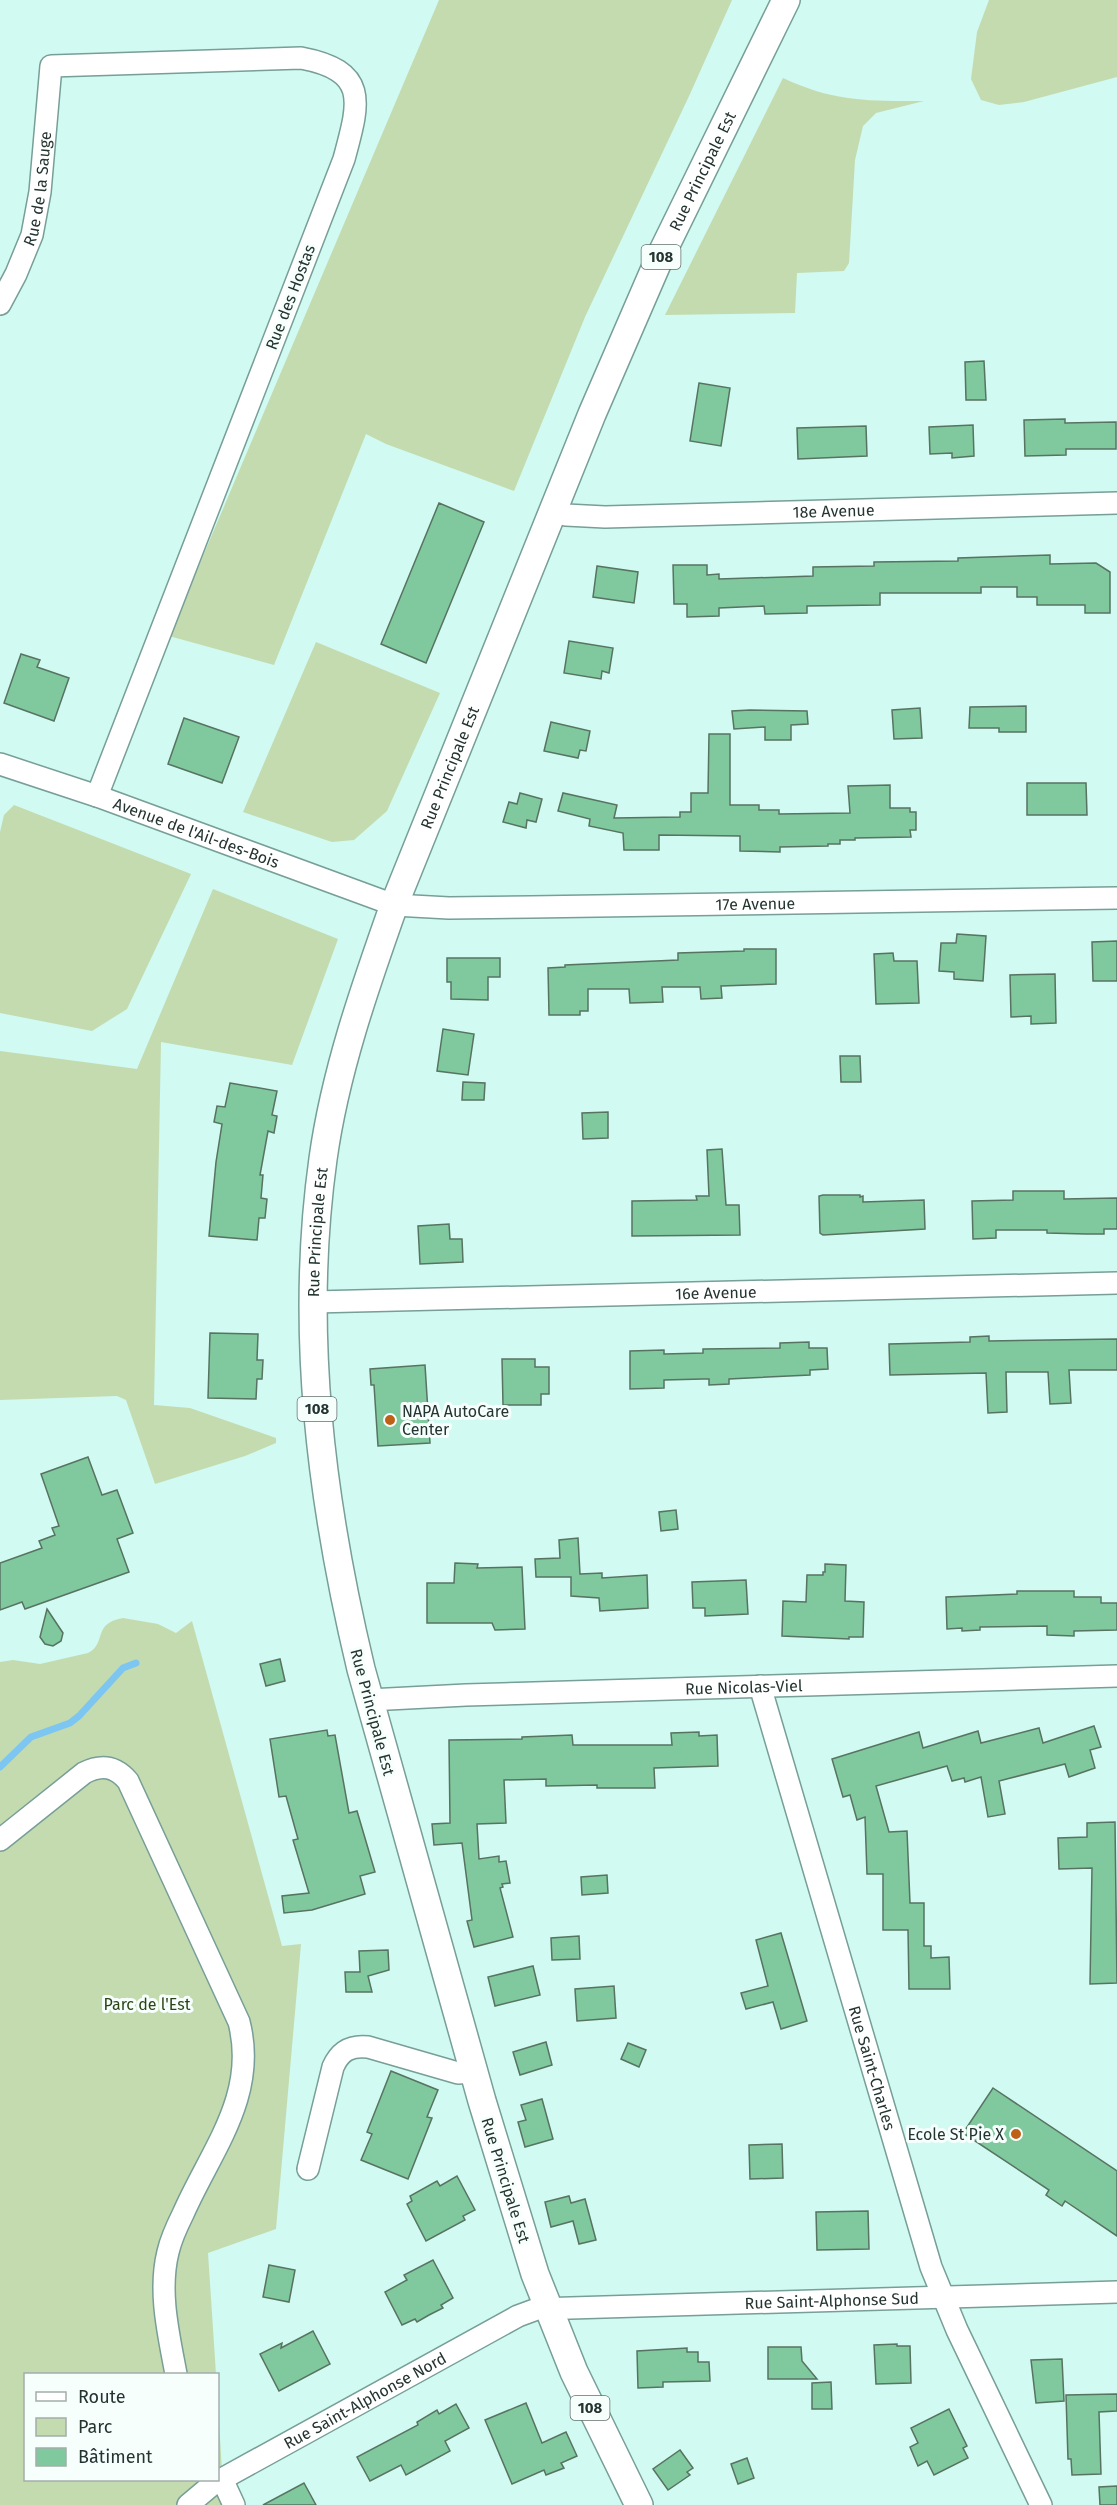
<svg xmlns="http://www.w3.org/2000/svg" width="1117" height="2505" font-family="'Fira Sans',sans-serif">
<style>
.green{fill:#c4dbb0}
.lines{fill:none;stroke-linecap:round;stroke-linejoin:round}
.stream{stroke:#7dc6f1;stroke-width:7}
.building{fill:#80c89d;stroke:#577361;stroke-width:1.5}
.minor-casing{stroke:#779e97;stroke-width:24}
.major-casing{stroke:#779e97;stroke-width:30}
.minor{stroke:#fff;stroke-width:21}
.major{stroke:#fff;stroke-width:27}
.poi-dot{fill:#be6015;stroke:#f7fffd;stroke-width:2}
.labels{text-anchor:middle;stroke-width:6;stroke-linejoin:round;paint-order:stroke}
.shield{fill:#f7fffd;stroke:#63716e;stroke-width:1.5}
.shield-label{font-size:15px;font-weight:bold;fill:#243431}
.street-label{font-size:16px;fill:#243431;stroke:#f7fffd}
.poi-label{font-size:16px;fill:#243431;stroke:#f7fffd;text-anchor:start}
.park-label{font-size:16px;fill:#2d4315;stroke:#f7fffd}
</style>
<rect width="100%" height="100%" fill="#d0faf2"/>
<!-- green -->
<g class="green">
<path d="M439,0H732L690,94L585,317L514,491L386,444L366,434L274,665L169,636Z"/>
<path d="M989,0H1117V77L1024,102L999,105L981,100L971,79L977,32Z"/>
<path d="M783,78C834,102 868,101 924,101L876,113L863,126L855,160L849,263L844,271L797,273L795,313L665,315Z"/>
<path d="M316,642L440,693L387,811L354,840L332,842L243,812Z"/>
<path d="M14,805L191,874L127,1009L92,1031L0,1013V832L4,815Z"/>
<path d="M213,889L338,939L292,1065L161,1042L154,1405L190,1408L276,1438V1443L245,1456L155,1484L126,1400L117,1396L0,1400V1051L137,1069Z"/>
<path d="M123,1618L158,1624L176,1633L192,1621L282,1946L301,1944L276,2229L208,2253L216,2374H26V2480H218V2404L224,2505H0V1662L13,1660L40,1664L88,1653C103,1646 97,1630 109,1623C113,1620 119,1619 123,1618Z"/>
</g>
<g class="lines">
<!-- stream -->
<path class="stream" d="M0,1767L31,1737L70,1723L79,1716L123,1668L136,1663"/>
</g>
<!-- building -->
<g class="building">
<path d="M984,361L986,400H966L965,362Z"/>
<path d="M699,383L730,388L721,446L690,441Z"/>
<path d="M1065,419V423L1116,422V449H1066V455L1025,456L1024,420Z"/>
<path d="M973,425L974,456L952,458V453L930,454L929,427Z"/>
<path d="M866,426L867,456L798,459L797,428Z"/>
<path d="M439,503L484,522L426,663L381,644Z"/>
<path d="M1050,555V564L1096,563L1110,572V613H1085V605H1037V597H1017V587H981V593H880V605L807,606V613L765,614L764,606L719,608V616L687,617V604H674L673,565H707V575L719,574V579L813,576V567L874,566V562L958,561V558Z"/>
<path d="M597,566L638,572L634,603L593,597Z"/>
<path d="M569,641L613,648L609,673L602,671L601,679L564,673Z"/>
<path d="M21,654L40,660L37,667L69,678L54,721L4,703Z"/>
<path d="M1026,706V732H999V728H969L970,707Z"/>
<path d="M920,708L922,738L894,739L892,710Z"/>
<path d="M750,710L807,711L808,724L791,725V740H765V727L734,729L732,711Z"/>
<path d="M184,718L239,737L222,783L168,764Z"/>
<path d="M551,722L590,731L586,751L580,750L578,758L544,751Z"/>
<path d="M709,734H730V805H759V810H779V814L850,813L848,786L890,785V808H910V812H916V830H910L911,837L855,838V840H840V844H828V846L780,847V852L740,851V836L659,835V850H624L623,833L589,826L590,819L558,811L563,793L617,805L614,818L680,817V812H691V793H708Z"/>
<path d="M1027,783H1086L1087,815H1027Z"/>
<path d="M520,793L542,799L536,822L527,820L526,828L503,822L509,802L517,804Z"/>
<path d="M957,934L986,936L983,981L954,979V972L939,971L941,943H956Z"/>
<path d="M1117,941V981H1093L1092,942Z"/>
<path d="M744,949H776V984L721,986L722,998L701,999L700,987H662L663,1002L630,1003L629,989H588V1011H580V1015H549L548,968L565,967V965L678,960V953L744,951Z"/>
<path d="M893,953L894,961H917L919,1003L876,1004L874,954Z"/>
<path d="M447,958H500V977H488V1000L451,999V982H447Z"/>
<path d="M1055,974L1056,1023L1031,1024V1016L1011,1017L1010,975Z"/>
<path d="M443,1029L474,1034L468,1075L437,1071Z"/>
<path d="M840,1056H860L861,1082H841Z"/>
<path d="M463,1082L485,1083L484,1100H462Z"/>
<path d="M230,1083L277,1091L272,1115L277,1116L274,1133L268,1131L260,1175H263L261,1198L267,1199L265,1218H259L257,1240L209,1236L216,1162L222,1124L214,1122L217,1106L225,1107Z"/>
<path d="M608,1112V1138L583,1139L582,1113Z"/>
<path d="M722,1149L726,1205H739L740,1235L632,1236V1201L697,1200L696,1196H709L707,1150Z"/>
<path d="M1013,1191H1064V1199L1117,1198V1229H1104V1234H1086L1047,1233V1230H996V1238L973,1239L972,1201L1013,1200Z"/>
<path d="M823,1195H860V1197L863,1196V1202L924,1200L925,1229L823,1235L820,1233L819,1196Z"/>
<path d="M449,1224L450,1239H462L463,1262L420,1264L418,1226Z"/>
<path d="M210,1333L258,1334L257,1360H263L262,1379H257L256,1399L208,1398Z"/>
<path d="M989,1336V1341L1117,1339V1370H1069L1071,1403L1050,1404L1048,1372H1006L1007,1412L988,1413L986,1373L890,1375L889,1344L970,1342V1337Z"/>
<path d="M809,1342V1348H827L828,1369L810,1370V1375L729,1379V1384L709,1385V1379H703L664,1380V1388L630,1389V1351L664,1350V1354L703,1353V1349L780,1348V1343Z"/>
<path d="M502,1359H535V1367H549V1394H541V1405H503Z"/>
<path d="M425,1365L430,1443L378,1446L374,1385H371L370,1369Z"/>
<path d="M88,1457L102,1495L117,1490L133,1533L117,1539L129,1572L25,1609L22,1602L0,1610V1563L42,1548L39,1541L55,1535L52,1528L59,1526L41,1474Z"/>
<path d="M676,1510L678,1529L661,1531L659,1512Z"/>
<path d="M578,1538L580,1574L602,1573V1578L647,1575L648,1608L600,1611L599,1598L571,1596V1577H536L535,1559L560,1558L559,1540Z"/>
<path d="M455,1563L478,1564L477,1568L522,1567L525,1629L495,1630L492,1623H427V1583H454Z"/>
<path d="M825,1564L846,1565L845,1601L864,1602L863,1637H849V1639L782,1636L783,1601L806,1602L807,1575H823V1572H825Z"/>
<path d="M746,1580L748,1614L705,1616V1608H693L692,1582Z"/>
<path d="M1017,1591H1074V1597H1101V1603H1117V1630L1074,1631V1636L1047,1635V1626L980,1627V1630L962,1631V1628L947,1629L946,1597L1017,1594Z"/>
<path d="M47,1609L63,1633L61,1641L53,1646L45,1644L40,1637Z"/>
<path d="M280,1659L285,1681L266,1686L260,1664Z"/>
<path d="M1094,1726L1101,1747L1090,1750L1095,1768L1069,1777L1065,1764L999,1781L1005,1814L988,1817L981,1777L965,1782L964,1778L952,1781L947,1766L876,1786L889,1832L907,1831L910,1903H924V1946H931V1958L949,1957L950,1989H909L908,1930H883V1874H867L865,1817L857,1820L850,1795L843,1797L832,1759L919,1732L923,1748L978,1731L981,1743L1039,1728L1043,1743Z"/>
<path d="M327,1730L328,1736L335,1735L349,1813L357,1811L375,1872L360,1876L365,1894L312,1910L284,1913L282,1896L309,1893L293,1840L298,1839L286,1796L279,1797L270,1739Z"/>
<path d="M699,1732V1736L717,1735L718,1766L654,1768L655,1788H597V1785L546,1786V1779L504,1780L506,1823L477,1824L479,1859L499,1856V1862L506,1861L510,1883L502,1884L503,1887L500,1888L513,1937L474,1947L467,1921L472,1920L462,1843L434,1845L432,1824L450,1823L449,1740L522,1739V1737L572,1735L573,1745H672L671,1733Z"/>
<path d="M1115,1822L1117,1983L1090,1984L1092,1868L1059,1869L1058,1838L1087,1837V1823Z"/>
<path d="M607,1875L608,1893L582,1895L581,1877Z"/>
<path d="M781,1933L807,2021L781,2029L773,2002L746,2009L741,1993L768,1986L756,1940Z"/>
<path d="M579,1936L580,1959L552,1960L551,1938Z"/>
<path d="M388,1950L389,1970L368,1976L372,1992H346L345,1972H360L359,1951Z"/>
<path d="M533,1966L540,1995L495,2006L488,1977Z"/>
<path d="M614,1986L616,2018L577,2021L575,1989Z"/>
<path d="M546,2042L552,2065L520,2075L513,2052Z"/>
<path d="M628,2043L646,2050L639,2067L621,2059Z"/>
<path d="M391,2071L438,2090L427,2117L432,2118L408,2179L361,2160L372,2134L367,2132Z"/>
<path d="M993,2088L1117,2171V2236L1065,2201L1062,2206L1046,2195L1049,2190L963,2133Z"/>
<path d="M542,2099L553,2139L525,2147L518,2122L526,2120L521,2105Z"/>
<path d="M782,2144L783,2178L750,2179L749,2145Z"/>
<path d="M457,2176L475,2210L463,2216L465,2220L426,2241L407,2204L412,2201L410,2196L437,2181L440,2186Z"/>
<path d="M569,2196L571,2203L585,2199L596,2240L579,2244L573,2221L551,2227L545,2202Z"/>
<path d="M868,2211L869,2249L817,2250L816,2212Z"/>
<path d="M433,2260L453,2298L441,2305L443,2308L429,2315L417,2322L415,2319L402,2325L385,2292L407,2280L404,2275Z"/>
<path d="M269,2265L295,2270L289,2302L263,2297Z"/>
<path d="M313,2331L330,2364L279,2391L260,2354L282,2343L281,2348Z"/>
<path d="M897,2344V2346H910L911,2383L876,2384L874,2345Z"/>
<path d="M768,2347H801L802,2361L817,2379H768Z"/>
<path d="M687,2348V2352H698V2362H709L710,2381L663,2382V2387L638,2388L637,2351Z"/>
<path d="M1062,2359L1064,2401L1036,2403L1031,2360Z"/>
<path d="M831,2382L832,2409H812V2383Z"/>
<path d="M1117,2394V2411L1099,2412L1101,2474L1072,2475L1071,2459H1068L1066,2395Z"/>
<path d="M526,2403L542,2443L566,2432L577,2456L561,2463L564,2468L546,2475L544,2470L512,2484L485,2420Z"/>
<path d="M456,2404L469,2428L445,2441L450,2451L406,2475L401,2465L370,2481L357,2457L418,2425L417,2422L437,2410L439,2414Z"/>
<path d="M949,2409L967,2446L963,2448L968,2458L934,2475L927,2461L918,2466L910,2447L918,2443L911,2428Z"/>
<path d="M680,2450L693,2468L687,2472L690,2475L668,2490L653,2469Z"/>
<path d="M747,2458L754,2478L738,2484L731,2464Z"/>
<path d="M304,2483L316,2505H263Z"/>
<path d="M1117,2486V2505H1100L1099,2487Z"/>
</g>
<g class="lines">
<defs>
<g id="minor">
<path id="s1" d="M0,304L16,274L32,235L40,192L51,66L301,58C370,71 359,103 344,159L97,796"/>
<path id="s2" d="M552,512L566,515L605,517L1117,503"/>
<path id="s3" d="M0,764L97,796L394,905L449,908L531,907L1117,898"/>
<path id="s4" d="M314,1302L1117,1283"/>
<path id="s5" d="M760,1686L931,2267L957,2330L1041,2505"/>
<path id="s6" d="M369,1700L466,1695L1117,1676"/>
<path d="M0,1840L84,1773C102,1764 115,1766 128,1781L239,2022C258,2096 211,2150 183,2214C177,2226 171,2239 168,2252C158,2292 169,2336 176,2374"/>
<path d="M308,2169L333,2067C340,2051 350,2045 368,2047L458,2073L474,2072"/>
<path d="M222,2479L234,2505"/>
<path id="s7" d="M188,2505L213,2484L518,2316L537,2309L1117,2292"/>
</g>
<g id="major">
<path id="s8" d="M639,2505L574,2372L535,2274L482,2101L361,1669C321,1502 299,1330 323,1159C335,1072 365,987 394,905L592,414L660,257L786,0"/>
</g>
</defs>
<!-- minor casing -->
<use href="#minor" class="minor-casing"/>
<!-- major casing -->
<use href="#major" class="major-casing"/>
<!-- minor -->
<use href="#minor" class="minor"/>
<!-- major -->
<use href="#major" class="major"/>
</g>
<!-- markers -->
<g class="poi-dot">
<circle cx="390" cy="1420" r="6"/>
<circle cx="1016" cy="2134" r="6"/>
</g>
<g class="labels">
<!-- shield labels -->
<g class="shield">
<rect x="641.5" y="245" width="39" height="24" rx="4.5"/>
<rect x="297.5" y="1397" width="39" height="24" rx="4.5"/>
<rect x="570.5" y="2396" width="39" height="24" rx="4.5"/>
</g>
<g class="shield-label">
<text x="661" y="262">108</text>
<text x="317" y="1414">108</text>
<text x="590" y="2413">108</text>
</g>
<!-- street labels -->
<g class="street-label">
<text dy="6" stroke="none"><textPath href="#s8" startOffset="2458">Rue Principale Est</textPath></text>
<text dy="6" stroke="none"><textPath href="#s1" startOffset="123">Rue de la Sauge</textPath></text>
<text transform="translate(290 297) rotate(-69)" y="6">Rue des Hostas</text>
<text dy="6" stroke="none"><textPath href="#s2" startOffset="282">18e Avenue</textPath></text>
<text dy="6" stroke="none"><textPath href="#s8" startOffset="1810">Rue Principale Est</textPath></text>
<text dy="6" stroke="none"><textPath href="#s3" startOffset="208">Avenue de l'Ail-des-Bois</textPath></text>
<text dy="6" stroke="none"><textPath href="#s3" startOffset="780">17e Avenue</textPath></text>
<text dy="6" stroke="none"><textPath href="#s8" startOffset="1324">Rue Principale Est</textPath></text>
<text dy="6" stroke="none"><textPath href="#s4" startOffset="402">16e Avenue</textPath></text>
<text dy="6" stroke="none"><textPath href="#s6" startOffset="375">Rue Nicolas-Viel</textPath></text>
<text transform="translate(373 1712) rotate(75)" y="6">Rue Principale Est</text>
<text dy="6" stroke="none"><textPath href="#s5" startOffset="398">Rue Saint-Charles</textPath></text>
<text transform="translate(506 2180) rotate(73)" y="6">Rue Principale Est</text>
<text dy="6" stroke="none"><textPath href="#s7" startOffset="696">Rue Saint-Alphonse Sud</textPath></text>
<text dy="6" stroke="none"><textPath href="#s7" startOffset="206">Rue Saint-Alphonse Nord</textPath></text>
</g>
<!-- poi labels -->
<g class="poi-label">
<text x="402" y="1417">NAPA AutoCare<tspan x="402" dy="18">Center</tspan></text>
<text x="1004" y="2140" text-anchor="end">Ecole St Pie X</text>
</g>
<!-- park labels -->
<g class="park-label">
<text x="147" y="2010">Parc de l'Est</text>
</g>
</g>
<!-- legend -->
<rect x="24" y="2373" width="195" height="108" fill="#f7fffd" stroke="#a3aeab" stroke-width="1.5"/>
<rect x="36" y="2392" width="30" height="9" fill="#ffffff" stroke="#a3aeab" stroke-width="1.5"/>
<text x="78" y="2403" font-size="18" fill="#243431">Route</text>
<rect x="36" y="2418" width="30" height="18" fill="#c4dbb0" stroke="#a3aeab" stroke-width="1.5"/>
<text x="78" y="2433" font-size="18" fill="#243431">Parc</text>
<rect x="36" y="2448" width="30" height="18" fill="#80c89d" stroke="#a3aeab" stroke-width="1.5"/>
<text x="78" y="2463" font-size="18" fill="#243431">Bâtiment</text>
</svg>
